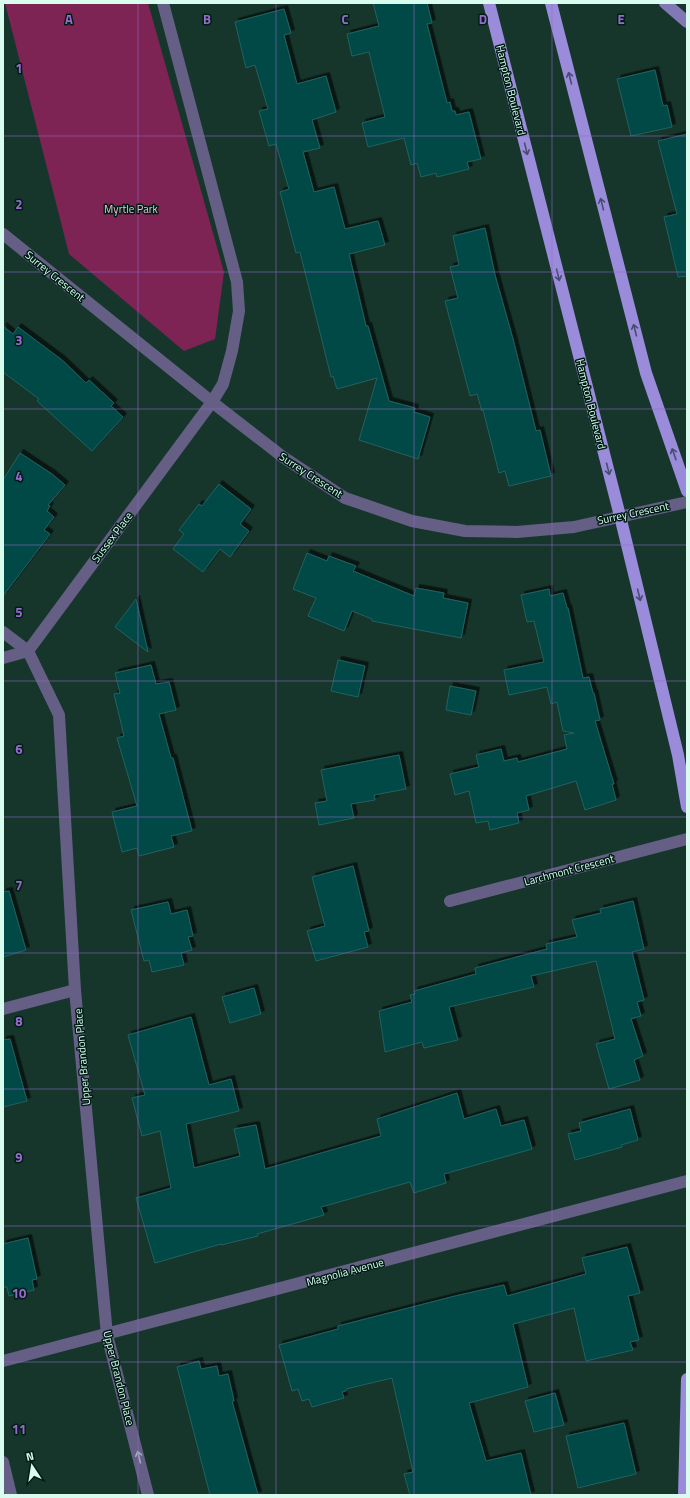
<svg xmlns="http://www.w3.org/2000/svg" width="690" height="1498" font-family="'Titillium Web',sans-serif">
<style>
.green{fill:#7e2454}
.building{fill:#004947;stroke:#23615f;filter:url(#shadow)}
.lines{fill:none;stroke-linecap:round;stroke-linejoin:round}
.street{stroke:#655e85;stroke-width:12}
.secondary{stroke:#8378b6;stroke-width:12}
.primary{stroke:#9a8bdb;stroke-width:12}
.oneway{stroke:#454e6e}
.oneway2{stroke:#9eaeba}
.grid{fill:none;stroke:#976bcd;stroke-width:1;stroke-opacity:0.55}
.labels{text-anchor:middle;stroke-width:3;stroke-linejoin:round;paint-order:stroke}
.street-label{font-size:11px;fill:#d8fdef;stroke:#001d15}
.park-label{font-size:11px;fill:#f4bfd5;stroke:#001d15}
.grid-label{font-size:13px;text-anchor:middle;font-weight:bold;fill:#976bcd;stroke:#001d15;stroke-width:3;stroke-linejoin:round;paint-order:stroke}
</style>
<defs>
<filter id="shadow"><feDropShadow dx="3.5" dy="-3.5" stdDeviation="0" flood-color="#0009"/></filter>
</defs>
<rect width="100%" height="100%" fill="#16362c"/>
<!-- green -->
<path class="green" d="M5,3H148L224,272L215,339L184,351L69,254Z"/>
<!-- building -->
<g class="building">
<path d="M373,3H427L432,23L427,24L447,103L450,102L452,111H455L456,115L469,112L481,159L467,162L469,169L437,177L436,173L421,177L417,163L411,165L404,138L368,147L362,123L385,117L369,52L352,56L347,34L379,26Z"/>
<path d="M284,9L291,33L284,35L297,84L326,76L336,112L312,120L320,148L303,152L314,192L334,187L345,229L378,221L385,245L349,254L366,326H368L389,401L415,408L414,412L430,417L418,459L359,440L377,378L337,389L333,376L331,377L300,252L296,253L280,192L289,189L276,144L269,146L259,111L268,109L255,65L246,68L235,22Z"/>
<path d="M655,70L663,106L667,105L672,127L631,136L617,79Z"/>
<path d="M687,134V276L678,277L664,217L677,214L658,141Z"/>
<path d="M485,228L495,275L513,339L536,431L540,430L551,476L509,486L505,471L499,473L483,410L482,411L477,394L470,396L445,301L458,298L450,267L459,265L453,236Z"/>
<path d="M3,326L13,334L18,327L62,360L86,383L89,380L114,403L111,406L123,417L92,451L37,401L39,399L3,372Z"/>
<path d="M20,453L52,474L65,485L48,505L50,506L47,511L54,517L44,530L50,534L3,596V480Z"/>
<path d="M219,484L251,509L240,524L249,531L230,557L220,549L203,572L173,549L184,534L179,530L199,504L202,506Z"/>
<path d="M307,553L327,561L329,556L356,566L353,571L414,596L416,588L444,593L443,598L468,603L461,638L372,621V619L352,611L344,631L308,616L316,598L293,589Z"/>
<path d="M549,589L550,596L563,593L567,608H568L583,678L589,677L593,693H594L600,720L595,721L614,784H612L616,800L585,810L576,781L526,796L529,810L517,813L519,823L490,830L488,821L476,823L469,791L455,795L450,774L479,767L476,755L501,749L504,761L517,758L518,762L567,749L564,735L574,733L563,731L557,702L551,704L547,687L509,695L504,670L544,662L534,621L527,622L521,595Z"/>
<path d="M136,599L148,652L115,627Z"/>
<path d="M338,660L365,666L358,697L331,691Z"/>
<path d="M151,665L156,684L169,682L176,710L159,714L171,758H173L192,831L171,836L174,847L139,856L137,848L122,852L112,812L137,806L117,738L124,736L114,694L120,693L115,673Z"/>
<path d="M450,686L476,691L471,715L446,710Z"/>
<path d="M399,755L406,789L374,795L375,800L351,804L354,818L319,825L315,803L327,801L321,770Z"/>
<path d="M353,866L369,931L364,932L368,947L316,961L307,931L325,926L312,877Z"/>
<path d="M9,891L26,950L3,957V892Z"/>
<path d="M633,901L644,949L632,952L644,1000L637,1002L641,1016L631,1019L643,1056L634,1060L640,1080L609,1089L596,1044L615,1039L596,961L531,976L534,987L449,1007L458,1040L424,1048L422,1042L385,1052L379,1011L412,1002L410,995L415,994L414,991L476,974L475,968L547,949L546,944L577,937L572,920L601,913L600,909Z"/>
<path d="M168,902L171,914L187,910L193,936L188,937L192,950L181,953L184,965L152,972L149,960L144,961L131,910Z"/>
<path d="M254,988L261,1014L230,1023L222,997Z"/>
<path d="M191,1017L209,1085L231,1079L239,1111L186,1124L194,1168L240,1156L234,1129L256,1125L265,1169L381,1136L377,1119L457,1093L464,1119L496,1109L501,1126L524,1120L532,1149L444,1174L446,1183L414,1193L410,1182L321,1207L324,1215L257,1234L258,1236L221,1245V1244L155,1263L136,1198L171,1188L160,1131L142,1136L132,1098L145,1095L128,1035Z"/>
<path d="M10,1039L27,1101L3,1107V1040Z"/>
<path d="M630,1109L638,1140L621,1145L622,1147L575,1160L568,1134L581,1131L579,1123Z"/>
<path d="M28,1238L37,1279L32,1280L34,1290L9,1296L7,1287H3V1244Z"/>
<path d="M627,1247L640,1293L628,1296L639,1340L630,1342L633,1350L586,1361L574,1308L513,1324L528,1387L469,1403L486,1461L521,1453L531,1495H410L404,1474L413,1472L392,1378L346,1389V1391L342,1392L344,1398L312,1407L309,1399L302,1401L298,1389L292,1391L279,1345L338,1329V1326L455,1296L504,1285L507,1296L586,1274L582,1258Z"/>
<path d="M199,1361L201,1369L217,1366L219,1376L228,1374L234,1401H232L258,1495H210L177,1367Z"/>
<path d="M555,1393L564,1425L534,1432L525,1401Z"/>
<path d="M624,1423L636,1474L578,1488L566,1436Z"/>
</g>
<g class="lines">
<!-- street -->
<g class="street">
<path d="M3,234L212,402L283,457L345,498L412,521L465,531L517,532L574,527L687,502"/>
<path d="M3,632L28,651L59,715L75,990L107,1335L148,1495"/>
<path d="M3,658L28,651L212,402L223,384L232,351L239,311L237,282L163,3"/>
<path d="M450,901L687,839"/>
<path d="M3,1009L75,990"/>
<path d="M3,1361L687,1181"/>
<path d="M3,1462L11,1495"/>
</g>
<!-- secondary -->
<path class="secondary" d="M665,3L687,22"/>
<!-- primary -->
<g class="primary">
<path d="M489,3L620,516L678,755L687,807"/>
<path d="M551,3L646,373L687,491"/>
<path d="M684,1495L687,1379"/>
</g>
</g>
<!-- one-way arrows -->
<defs><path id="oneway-shaft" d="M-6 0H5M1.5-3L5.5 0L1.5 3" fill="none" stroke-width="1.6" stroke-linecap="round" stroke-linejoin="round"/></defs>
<g class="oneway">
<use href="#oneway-shaft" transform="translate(570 78) rotate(-104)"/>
<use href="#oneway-shaft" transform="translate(526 149) rotate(76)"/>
<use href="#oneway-shaft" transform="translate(602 204) rotate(-104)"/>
<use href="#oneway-shaft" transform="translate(558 275) rotate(76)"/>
<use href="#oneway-shaft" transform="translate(635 330) rotate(-104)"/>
<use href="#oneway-shaft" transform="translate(674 454) rotate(-109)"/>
<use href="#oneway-shaft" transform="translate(608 469) rotate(76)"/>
<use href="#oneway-shaft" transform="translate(639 595) rotate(76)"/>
</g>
<use class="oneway2" href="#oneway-shaft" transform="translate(139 1457) rotate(-104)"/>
<!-- grid -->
<path class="grid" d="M138,3V1495M276,3V1495M414,3V1495M552,3V1495M3,136H687M3,272H687M3,409H687M3,545H687M3,681H687M3,817H687M3,953H687M3,1089H687M3,1226H687M3,1362H687"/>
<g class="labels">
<!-- street labels -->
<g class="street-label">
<text transform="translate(511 90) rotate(76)" y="4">Hampton Boulevard</text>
<text transform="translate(55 276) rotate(39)" y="4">Surrey Crescent</text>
<text transform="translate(591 404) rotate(76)" y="4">Hampton Boulevard</text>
<text transform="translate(311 475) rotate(33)" y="4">Surrey Crescent</text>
<text transform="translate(633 513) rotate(-12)" y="4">Surrey Crescent</text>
<text transform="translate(112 537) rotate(-53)" y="4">Sussex Place</text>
<text transform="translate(569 870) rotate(-15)" y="4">Larchmont Crescent</text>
<text transform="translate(82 1057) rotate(-95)" y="4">Upper Brandon Place</text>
<text transform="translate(345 1272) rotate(-15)" y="4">Magnolia Avenue</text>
<text transform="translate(119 1378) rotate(76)" y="4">Upper Brandon Place</text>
</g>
<!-- park labels -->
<g class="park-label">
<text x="131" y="213">Myrtle Park</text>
</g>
</g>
<g class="grid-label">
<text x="69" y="24">A</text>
<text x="207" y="24">B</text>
<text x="345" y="24">C</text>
<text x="483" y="24">D</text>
<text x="621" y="24">E</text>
<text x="19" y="73">1</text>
<text x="19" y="209">2</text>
<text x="19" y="345">3</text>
<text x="19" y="481">4</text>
<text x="19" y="617">5</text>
<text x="19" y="754">6</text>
<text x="19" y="890">7</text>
<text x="19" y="1026">8</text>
<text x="19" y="1162">9</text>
<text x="19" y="1298">10</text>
<text x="19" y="1434">11</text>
</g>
<!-- border -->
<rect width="690" height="1498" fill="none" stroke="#d8fdef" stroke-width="8"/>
<!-- north arrow -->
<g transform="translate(32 1466) rotate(348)" stroke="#001d15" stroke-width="3" paint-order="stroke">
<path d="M0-3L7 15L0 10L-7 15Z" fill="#d8fdef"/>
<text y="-6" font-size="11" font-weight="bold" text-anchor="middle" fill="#d8fdef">N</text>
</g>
</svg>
